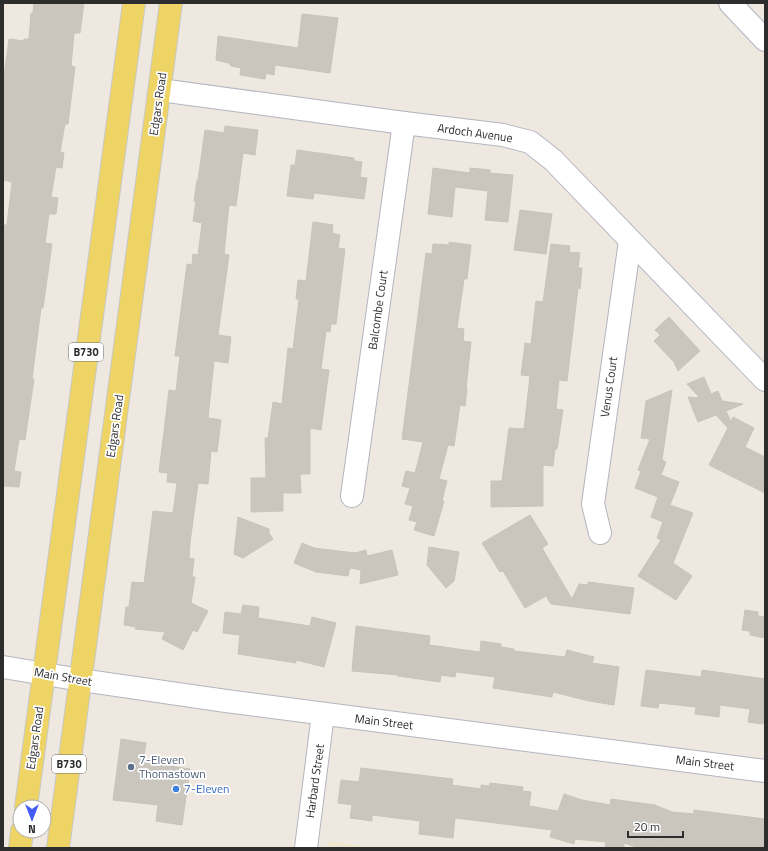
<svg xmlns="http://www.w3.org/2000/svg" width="768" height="851" font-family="'Titillium Web',sans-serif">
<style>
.education{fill:#efe6d0}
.building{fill:#cac6be;stroke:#c9c4b9}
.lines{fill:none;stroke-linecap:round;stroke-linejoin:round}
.minor-casing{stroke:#b3b5c0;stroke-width:24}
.major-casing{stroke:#c8c8c8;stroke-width:24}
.minor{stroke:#fff;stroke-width:22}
.major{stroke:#eed464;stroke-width:22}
.service-dot{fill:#5c6f8a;stroke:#fff;stroke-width:1.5}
.shop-dot{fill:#3f7fe0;stroke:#fff;stroke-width:1.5}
.labels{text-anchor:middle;stroke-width:3.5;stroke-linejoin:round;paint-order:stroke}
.shield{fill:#fff;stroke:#6c6c6c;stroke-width:1}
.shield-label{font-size:11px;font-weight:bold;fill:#2d2d2d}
.street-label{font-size:12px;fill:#2d2d2d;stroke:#fff}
.service-label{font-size:12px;fill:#4e5e75;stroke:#fff;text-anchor:start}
.shop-label{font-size:12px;fill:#366cbe;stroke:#fff;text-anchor:start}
</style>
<rect width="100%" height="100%" fill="#eee8e0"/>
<!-- education -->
<path class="education" d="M328,841L377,848H327Z"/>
<!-- building -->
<g class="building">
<path d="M34,3H84L80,33H74L71,66L75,67L68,124H65L60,152L64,153L62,168L56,167L51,197L58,198L56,214H49L45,243L52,244L43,308H41L32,379H34L25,440L19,439L14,471L21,472L19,487L3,486V225H7L12,182L3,180V84L9,39L24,41V39H29L31,13H33Z"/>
<path d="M302,14L338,18L330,73L275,65L274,75L266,73L265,79L240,75L241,68L231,66L229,63L216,60L218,36L298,48Z"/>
<path d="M225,126L258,130L255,155L243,153L236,206L229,205L224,254L229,255L218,335L231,337L228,363L214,361L208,418L221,420L217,452L211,451L208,484L198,483L190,543L189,558L194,559L192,577H195L191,603L208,611L197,632L193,630L183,650L162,639L165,632L135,629L136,627L124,625L126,607H129L132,582L144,583L153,511L173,513L177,483L167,482L168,473L159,472L169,390L176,391L180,356H175L187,264L192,265L193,254L198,255L202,223L193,221L196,201H194L197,180H198L205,130L224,133Z"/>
<path d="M297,150L354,158V161L362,162L360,177L367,178L364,199L314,193L313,199L287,196L291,165H295Z"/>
<path d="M433,168L470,173V168L490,170V173L513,175L508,222L485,220L488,191L455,187L452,217L428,214Z"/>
<path d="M520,210L552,214L546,254L514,250Z"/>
<path d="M313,222L333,225L332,233L340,235L338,248L345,249L336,324H331L330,332L326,331L321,369L329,370L321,430L310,428V474H300L301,493H283V511L251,512V478H266L265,438H268L273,402L282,404L288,348L293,349L299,299H296L298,280L306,281Z"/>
<path d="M449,242L471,245L467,279H464L457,328L464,329L463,341L471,342L466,389H467L465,406L460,405L454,446L448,445L439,479L447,481L442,501H444L434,536L414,530L417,522L409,520L413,506L405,504L410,488L402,486L406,471L415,473L423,442L402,439L426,253L432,254L433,244L449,245Z"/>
<path d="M551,244L570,246L569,252L580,253L578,268H582L580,289L578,288L567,381L559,380L556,409L563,410L557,449H555L553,466L543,465V506L491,507V481H502L509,428L524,429L530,376L521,375L525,343L531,344L536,301L543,302Z"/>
<path d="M669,317L700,351L678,371L674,362L654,341L660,335L655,330Z"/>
<path d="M704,377L711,394L718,391L722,401L743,404L726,411L731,422L733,417L754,428L745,447L765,457V493L709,465L728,428L716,415L698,422L688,397L700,398L687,384Z"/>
<path d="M672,390L662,460L666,462L661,475L679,482L670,505L693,513L673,563L692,576L676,600L638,576L661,540L657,538L663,522L651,517L658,497L635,488L641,471L638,470L650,439L641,438L646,401Z"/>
<path d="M530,515L548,544L542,548L572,599L579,584L588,585V582L634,588L630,614L551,604L546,596L525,608L503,571L500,572L482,543Z"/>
<path d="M238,517L269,529V533L273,539L243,558L234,554Z"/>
<path d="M302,543L314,548L355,553L366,550L367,556L392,550L398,575L360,584L361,570L350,568L348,576L316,572L294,563Z"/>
<path d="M429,547L459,552L454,581L446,588L427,565Z"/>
<path d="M243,605L259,607L258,618L310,626L312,617L336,623L324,667L296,660V663L238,654L240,635L223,633L225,612L241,614Z"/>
<path d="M745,610L758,612V616L765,617V638L750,635V631L742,630Z"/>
<path d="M356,626L430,636L429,645L480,652L481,641L501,644V647L514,649V651L565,657L567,650L594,657L592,663L619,667L614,705L589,701L553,692L552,697L493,688L495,677L456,672L455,677L441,675L440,682L398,676V675L352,671Z"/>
<path d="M646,670L701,677L702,670L765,679V711L763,724L748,722L750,709L720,705L719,717L695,714L696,707L659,703L658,708L641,706Z"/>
<path d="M121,739L146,743L143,762L190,769L182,825L156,821L158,805L113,800Z"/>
<path d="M361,768L453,779L452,785L481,789V785L489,786L490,783L523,787L522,791L531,792L529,806L558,811L564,794L582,800L610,805L611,799L655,805L672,812L694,814V810L765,819V848H676L660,846L659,848H639L624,843V848H605L606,842L575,839L574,844L550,837L552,830L455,818L453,838L419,834L420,821L372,815V821L350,818L352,805L338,803L341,780L359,782Z"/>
</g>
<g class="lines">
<defs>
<g id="minor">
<path d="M730,3L765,40"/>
<path d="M160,90L404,123L503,135L530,142L553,160L765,380"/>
<path d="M352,496L404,123"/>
<path d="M600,533L593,504L630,241"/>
<path d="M3,667L81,680L226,701L765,771"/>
<path d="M306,848L323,714"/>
</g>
<g id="major">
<path d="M26,807L134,3"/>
<path d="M20,848L22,831"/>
<path d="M58,848L171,3"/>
</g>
</defs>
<!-- minor casing -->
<use href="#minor" class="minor-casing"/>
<!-- major casing -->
<use href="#major" class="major-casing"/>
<!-- minor -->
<use href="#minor" class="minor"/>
<!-- major -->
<use href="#major" class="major"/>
</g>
<!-- markers -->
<circle class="service-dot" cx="131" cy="767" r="4"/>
<circle class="shop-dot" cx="176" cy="789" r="4"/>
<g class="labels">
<!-- shield labels -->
<g class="shield">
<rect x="69" y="343" width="34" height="18" rx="3"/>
<rect x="52" y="755" width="34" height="18" rx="3"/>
</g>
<g class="shield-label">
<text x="86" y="356">B730</text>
<text x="69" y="768">B730</text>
</g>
<!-- street labels -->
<g class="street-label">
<text transform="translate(158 104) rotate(-82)" y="4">Edgars Road</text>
<text transform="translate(475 133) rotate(8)" y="4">Ardoch Avenue</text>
<text transform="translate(378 310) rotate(-82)" y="4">Balcombe Court</text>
<text transform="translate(609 387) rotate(-82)" y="4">Venus Court</text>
<text transform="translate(115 426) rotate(-82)" y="4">Edgars Road</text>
<text transform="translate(63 677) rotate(10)" y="4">Main Street</text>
<text transform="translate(384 722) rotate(7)" y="4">Main Street</text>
<text transform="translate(35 738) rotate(-82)" y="4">Edgars Road</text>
<text transform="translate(705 763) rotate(7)" y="4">Main Street</text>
<text transform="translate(315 781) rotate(-82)" y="4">Harbard Street</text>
</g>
<!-- service labels -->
<g class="service-label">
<text x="139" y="764">7-Eleven<tspan x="139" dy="14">Thomastown</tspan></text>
</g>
<!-- shop labels -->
<g class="shop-label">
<text x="184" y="793">7-Eleven</text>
</g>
</g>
<!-- border -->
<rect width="768" height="851" fill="none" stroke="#2d2d2d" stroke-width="8"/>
<!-- north arrow -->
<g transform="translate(32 819) rotate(180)"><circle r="19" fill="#ffffff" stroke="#ababab"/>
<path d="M0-3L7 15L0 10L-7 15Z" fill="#445df6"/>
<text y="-6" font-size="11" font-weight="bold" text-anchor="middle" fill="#2d2d2d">N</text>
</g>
<!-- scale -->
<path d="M628 831v6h55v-6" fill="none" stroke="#2d2d2d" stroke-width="2"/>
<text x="634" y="831" font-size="12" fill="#2d2d2d" stroke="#ffffff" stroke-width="3" paint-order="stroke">20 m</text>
</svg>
